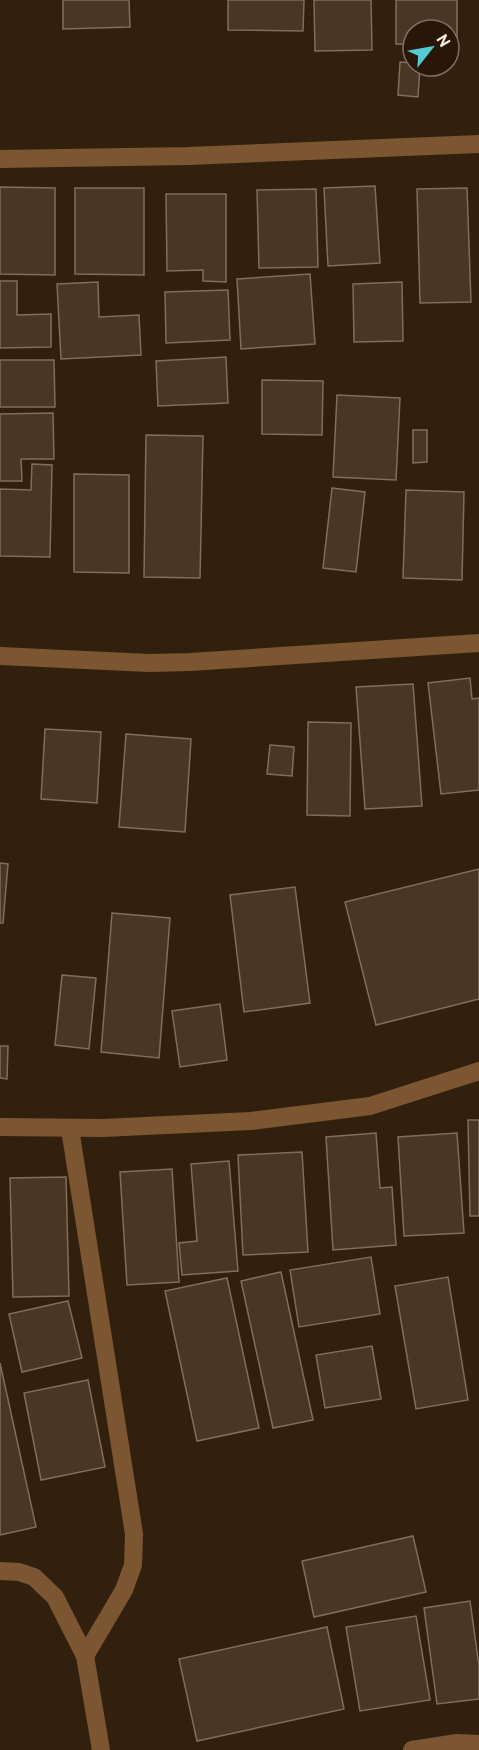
<svg xmlns="http://www.w3.org/2000/svg" width="479" height="1750" font-family="Overpass,sans-serif">
<style>
.building{fill:#493624;stroke:#826d59;stroke-width:1.5}
.lines{fill:none;stroke-linecap:round;stroke-linejoin:round}
.minor{stroke:#7c5631;stroke-width:18}
</style>
<rect width="100%" height="100%" fill="#32200f"/>
<!-- building -->
<g class="building">
<path d="M63,0H129L130,27L63,29Z"/>
<path d="M228,0H304L303,31L228,30Z"/>
<path d="M314,0H371L372,50L315,51Z"/>
<path d="M396,0H457V44H449V30H413V44H396Z"/>
<path d="M400,62L413,63V66H420L418,97L398,95Z"/>
<path d="M375,186L380,263L328,266L324,188Z"/>
<path d="M0,187L55,188V275L0,274Z"/>
<path d="M75,188H144V275L75,274Z"/>
<path d="M467,188L471,302L420,303L417,189Z"/>
<path d="M316,189L318,267L259,268L257,190Z"/>
<path d="M166,194H226V282L203,281V270L167,271Z"/>
<path d="M310,274L315,344L241,349L237,279Z"/>
<path d="M0,281H17V315L51,314V347L0,348Z"/>
<path d="M98,282L99,317L139,315L141,355L61,359L57,284Z"/>
<path d="M402,282L403,341L354,342L353,284Z"/>
<path d="M228,290L230,340L166,343L165,292Z"/>
<path d="M226,357L228,403L158,406L156,361Z"/>
<path d="M0,360H54L55,407H0Z"/>
<path d="M262,380L323,381L322,435L262,434Z"/>
<path d="M337,395L400,398L396,480L333,477Z"/>
<path d="M53,413L54,459H21L22,481H0V414Z"/>
<path d="M413,430H427V462L413,463Z"/>
<path d="M146,435L203,436L200,578L144,577Z"/>
<path d="M32,464L52,465L50,557L0,556V489L31,490Z"/>
<path d="M74,474L129,475V573L74,572Z"/>
<path d="M332,488L365,492L356,572L323,568Z"/>
<path d="M406,490L464,492L462,580L403,578Z"/>
<path d="M470,678L472,699L479,698V790L441,794L428,683Z"/>
<path d="M413,684L422,806L365,809L356,687Z"/>
<path d="M308,722L351,723L350,816L307,815Z"/>
<path d="M45,729L101,732L97,803L41,799Z"/>
<path d="M126,734L191,739L185,832L119,827Z"/>
<path d="M270,745L294,747L292,776L267,774Z"/>
<path d="M0,863L8,864L3,923H0Z"/>
<path d="M479,869V999L376,1025L345,902Z"/>
<path d="M295,887L310,1003L244,1012L230,895Z"/>
<path d="M112,913L170,918L159,1058L101,1052Z"/>
<path d="M62,975L96,978L89,1049L55,1045Z"/>
<path d="M220,1004L227,1060L180,1067L172,1011Z"/>
<path d="M0,1046H8L7,1079L0,1078Z"/>
<path d="M468,1120H479V1216H470Z"/>
<path d="M376,1133L380,1188L392,1187L396,1245L333,1250L326,1137Z"/>
<path d="M457,1133L464,1233L404,1236L398,1137Z"/>
<path d="M302,1152L308,1252L243,1255L238,1155Z"/>
<path d="M229,1161L238,1271L182,1275L179,1243L197,1241L191,1164Z"/>
<path d="M172,1169L179,1282L127,1285L120,1172Z"/>
<path d="M66,1177L69,1296L13,1297L10,1178Z"/>
<path d="M371,1257L380,1314L299,1327L290,1270Z"/>
<path d="M281,1272L313,1420L273,1428L241,1281Z"/>
<path d="M448,1277L468,1400L416,1409L395,1286Z"/>
<path d="M227,1278L259,1428L197,1441L165,1291Z"/>
<path d="M68,1301L82,1358L22,1372L9,1314Z"/>
<path d="M372,1346L381,1399L325,1408L316,1355Z"/>
<path d="M0,1363L36,1527L0,1535Z"/>
<path d="M88,1380L105,1467L41,1480L24,1393Z"/>
<path d="M413,1536L426,1592L314,1617L302,1561Z"/>
<path d="M470,1601L479,1666V1699L437,1704L424,1608Z"/>
<path d="M416,1616L430,1700L360,1711L346,1627Z"/>
<path d="M327,1627L344,1709L197,1741L179,1659Z"/>
</g>
<g class="lines">
<!-- minor -->
<g class="minor">
<path d="M0,159L189,156L479,144"/>
<path d="M0,656L149,663L190,662L479,643"/>
<path d="M0,1127L103,1128L251,1121L370,1106L479,1071"/>
<path d="M70,1129L134,1534L133,1565L124,1590L85,1656"/>
<path d="M0,1571L19,1572L34,1577L55,1597L85,1656L101,1750"/>
<path d="M412,1750L457,1743L479,1744"/>
</g>
</g>
<!-- north arrow -->
<g transform="translate(431 48) rotate(59)"><circle r="28" fill="#281706" stroke="#7e6f60" stroke-width="1.5"/>
<path d="M0-4.5L10 22L0 15L-10 22Z" fill="#52cbd7"/>
<text y="-9" font-size="16" font-weight="bold" text-anchor="middle" fill="#fef2e7">N</text>
</g>
</svg>
